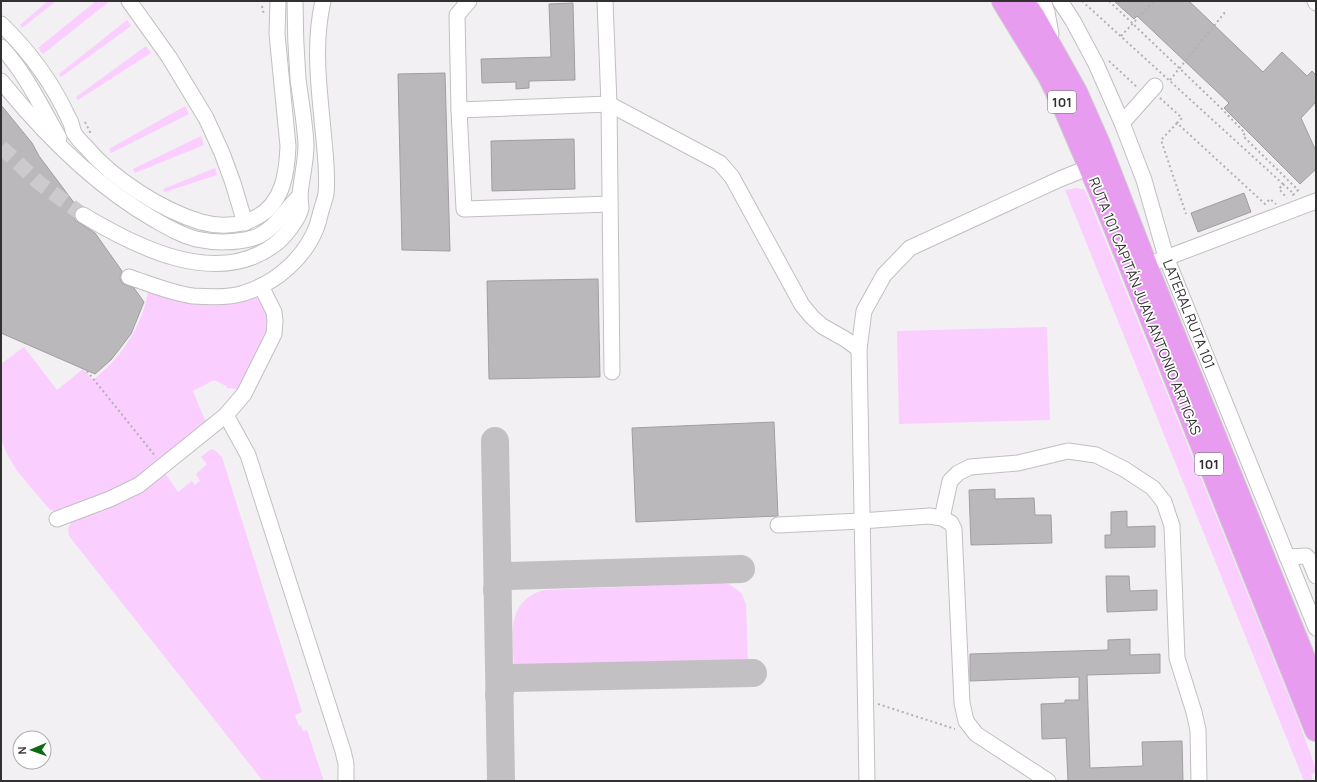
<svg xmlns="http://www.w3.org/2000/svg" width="1317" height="782" font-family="Manrope,sans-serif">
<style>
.green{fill:#facefe}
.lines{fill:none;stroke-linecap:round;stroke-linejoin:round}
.taxiway{stroke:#c2c0c2;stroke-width:28}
.building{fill:#bbb8bb;stroke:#a09ea0}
.minor-tunnel{stroke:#cccacc;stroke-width:15;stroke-dasharray:15 8;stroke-linecap:butt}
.minor-casing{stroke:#c1bfc2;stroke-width:17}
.highway-casing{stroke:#cecece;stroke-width:24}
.path{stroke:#b3b0b3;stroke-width:2;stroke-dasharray:2 3;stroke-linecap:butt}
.minor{stroke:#fff;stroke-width:15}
.highway{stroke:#e79cef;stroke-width:22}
.labels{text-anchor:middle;stroke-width:3.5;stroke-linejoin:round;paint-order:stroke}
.shield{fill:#fff;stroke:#706f70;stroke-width:1}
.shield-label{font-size:13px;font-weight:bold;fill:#323132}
.street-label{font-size:14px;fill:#323132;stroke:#fff}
</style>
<rect width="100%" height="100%" fill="#f3f0f3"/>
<!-- green -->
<g class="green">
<path d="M48,1H56L22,28L20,25Z"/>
<path d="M96,1H110L43,54L38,48Z"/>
<path d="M127,20L131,26L61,77L59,74Z"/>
<path d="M146,46L151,53L78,100L76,97Z"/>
<path d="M185,106L189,114L111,153L109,149Z"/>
<path d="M201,136L204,145L135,173L133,169Z"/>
<path d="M215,168L217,175L165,192L163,189Z"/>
<path d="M1077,188L1085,190L1298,719L1316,769V772L1311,775L1313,781H1304L1065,190Z"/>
<path d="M148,292C176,300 206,307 235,303C241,302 247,300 253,299V297L260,298L269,316L270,327L239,394L236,389L227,388L226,386L214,380L193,391L205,420L209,419L210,421L132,481L121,488L59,512L50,510L17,471L7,454L1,439V364L24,347L57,390L83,369L93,380C113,364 130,344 140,319C144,311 146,301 148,292Z"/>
<path d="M1047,327L1050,420L899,424L897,331Z"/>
<path d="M211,449L216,451L222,457L302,712L295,715L299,726L301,725L303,731L307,730L324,781H263L69,536L68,529L72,521L124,502L142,491L165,473L178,492L192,481L195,485L200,481L196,474L207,464L201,457Z"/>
<path d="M723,583L729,584L739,591L742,594L746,604L748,663L514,668C513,637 505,601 544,590Z"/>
</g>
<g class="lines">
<!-- taxiway -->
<g class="taxiway">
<path d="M495,441L501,781"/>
<path d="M497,590C498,582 501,578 509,576L741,569"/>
<path d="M499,695C501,686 503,680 512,678L753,673"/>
</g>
</g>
<!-- building -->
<g class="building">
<path d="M1114,1H1189L1263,72L1282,52L1307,76L1312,71L1316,75V102L1301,118L1316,151V169L1300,184L1224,108L1229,103L1137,16L1134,19Z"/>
<path d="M573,3L575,80L529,81V88L516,89V82L482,83L481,59L551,57L549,4Z"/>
<path d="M445,73L450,251L402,250L398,74Z"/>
<path d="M1,105L32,143L39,156L78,208L74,215L75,220L95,233L122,271L120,278L122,283L134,288L144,302L131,334L111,360L95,374L1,333Z"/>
<path d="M574,139L575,189L492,191L491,141Z"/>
<path d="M1244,193L1251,212L1198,232L1191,213Z"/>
<path d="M598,279L600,377L489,379L487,281Z"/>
<path d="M774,422L778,516L636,522L632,428Z"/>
<path d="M995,489V499L1034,498L1035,515H1051L1052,543L971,545L969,490Z"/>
<path d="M1127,511V527L1155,526V547L1105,548V535H1111V512Z"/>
<path d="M1106,576H1129L1130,591L1157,590V610L1107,612Z"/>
<path d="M1130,639V655L1160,654V673L1087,675L1090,768L1143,766L1142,742L1182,741L1183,781H1068L1066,738L1042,739L1041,704L1065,703V700H1079V677L970,681V654L1108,650V640Z"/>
</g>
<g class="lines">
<!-- minor-tunnel -->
<path class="minor-tunnel" d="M1,147L38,182L83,215"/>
<defs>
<g id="minor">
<path d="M129,1L169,57L206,118L222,153L233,183L245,223"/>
<path d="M469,1L457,15L459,110L464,209L610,204"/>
<path d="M605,1L609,104L612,372"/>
<path d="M1043,1L1047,12L1051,34"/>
<path d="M1060,1L1073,21L1096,64L1122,123L1144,180L1166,257L1316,628"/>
<path d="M1315,1L1316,3"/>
<path d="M1,24C29,51 53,84 69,119C72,123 72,129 74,133C77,138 82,143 86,147C113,179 161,210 201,222C215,226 229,226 243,223C248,222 252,219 257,217C283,203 287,173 288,146L277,34L278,1"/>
<path d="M1,47C25,72 42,108 59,138"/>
<path d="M1,81C44,134 95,186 155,220C169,228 181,235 196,239C214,243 236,243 253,238C274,232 285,209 300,196"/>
<path d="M459,110L609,104L720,163L732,177L802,305L812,317L822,326L845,339L859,349"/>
<path d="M1122,123L1155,86"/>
<path d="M83,215C136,247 216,288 274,245C283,239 299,219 301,208C301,205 300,200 300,196C301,179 306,163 306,145C305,123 301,102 298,79C296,53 295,27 295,1"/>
<path d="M1158,261L1316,201"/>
<path d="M129,277C150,284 171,293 193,296C207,297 230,298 244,293C276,283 305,258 317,226C319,220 320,214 322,208C323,204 325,199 326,194C328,173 325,151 323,130C319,86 313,45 323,1"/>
<path d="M226,415L244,394L274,334L275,321L274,312L261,286"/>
<path d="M942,518L950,481L958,473L970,467L1018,463L1068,451L1096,455L1124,469L1153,488L1164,502L1172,526L1177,658L1194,712L1198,730L1199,781"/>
<path d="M57,519L110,499L139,485L226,415L248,455L343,751L346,764V781"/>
<path d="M778,525L861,521L929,516L942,518L951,523L954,529L962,703L966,721L976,734L1048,781"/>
<path d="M1287,557L1306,556L1309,559L1316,576"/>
<path d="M867,781L859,349L864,311L884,275L910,248L1060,179L1090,167"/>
</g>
<g id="highway">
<path d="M1003,1L1049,76L1064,107L1103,198L1316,730"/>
<path d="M1023,1L1034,17L1076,92L1099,144L1146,265L1316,688"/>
</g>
</defs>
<!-- minor casing -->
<use href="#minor" class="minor-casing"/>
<!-- highway casing -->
<use href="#highway" class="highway-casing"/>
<!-- path -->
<g class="path">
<path d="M1082,1L1283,184L1279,189L1287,198"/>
<path d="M1109,1L1221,108L1245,133L1243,136L1298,190L1294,194"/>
<path d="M262,6L264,15"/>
<path d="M1121,36L1154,1"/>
<path d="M1109,61L1138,88"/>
<path d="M1170,80L1226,11"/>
<path d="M1160,98L1182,118L1177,123L1265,204L1270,199L1276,204"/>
<path d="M85,122L91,134"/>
<path d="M1177,123L1161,140L1186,214"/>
<path d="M1283,184L1294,194L1291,197"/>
<path d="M87,371L156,457"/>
<path d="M878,704L955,729"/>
</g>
<!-- minor -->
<use href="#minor" class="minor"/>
<!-- highway -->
<use href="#highway" class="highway"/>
</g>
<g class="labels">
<!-- shield labels -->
<g class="shield">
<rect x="1048" y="91" width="28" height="22" rx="3"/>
<rect x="1195" y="453" width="28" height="22" rx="3"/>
</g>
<g class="shield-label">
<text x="1062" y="107">101</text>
<text x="1209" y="469">101</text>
</g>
<!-- street labels -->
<g class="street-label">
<text transform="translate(1145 306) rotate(68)" y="5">RUTA 101 CAPITÁN JUAN ANTONIO ARTIGAS</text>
<text transform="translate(1189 314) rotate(68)" y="5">LATERAL RUTA 101</text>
</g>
</g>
<!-- border -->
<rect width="1317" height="782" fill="none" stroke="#323132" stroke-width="4"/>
<!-- north arrow -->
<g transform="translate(32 750) rotate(268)"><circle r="19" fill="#ffffff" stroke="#adadad"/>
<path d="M0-3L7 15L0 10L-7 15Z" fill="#0e6a13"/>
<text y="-6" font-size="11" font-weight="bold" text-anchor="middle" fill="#323132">N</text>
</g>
</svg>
